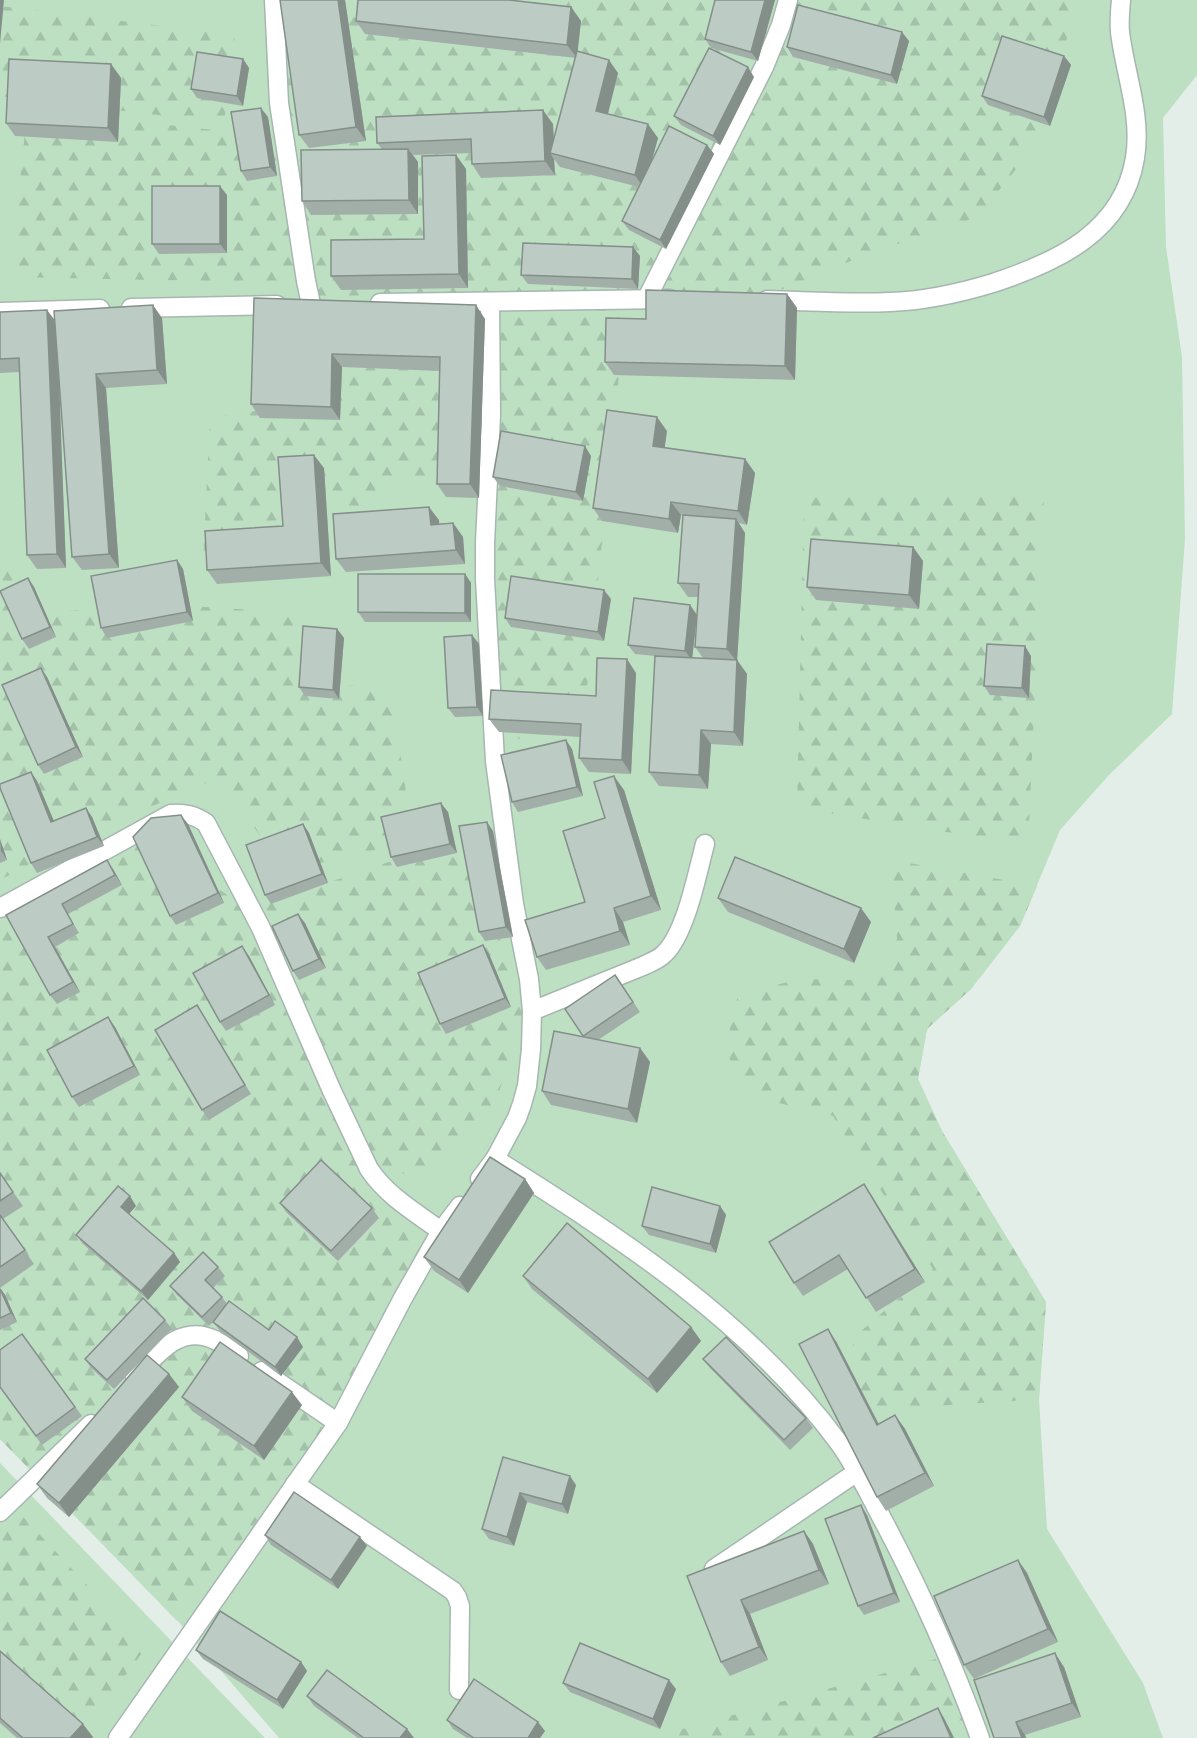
<svg xmlns="http://www.w3.org/2000/svg" width="1197" height="1738" font-family="Overpass,sans-serif">
<style>
.grass{fill:#bde0c3}
.forest{fill:url(#forest-firs)}
.lines{fill:none;stroke-linecap:round;stroke-linejoin:round}
.minor-casing{stroke:#a6b7b0;stroke-width:21}
.minor{stroke:#fff;stroke-width:18}
.wall{fill:#a2afa9}
.shaded-wall{fill:#848f89}
.building{fill:#bcccc4;stroke:#848f89;stroke-width:1.5}
</style>
<defs>
<pattern id="forest-firs" width="22" height="20" patternUnits="userSpaceOnUse" patternTransform="scale(1.5)"><rect width="22" height="20" fill="#bde0c3"/><path d="M5 1l3.5 6h-7zM16 11l3.5 6h-7z" fill="#a2c1a8"/></pattern>
</defs>
<rect width="100%" height="100%" fill="#e4eee9"/>
<!-- grass -->
<g class="grass">
<path d="M0,0H1197V75L1163,118L1166,247L1182,357L1185,539L1172,714L1109,775L1060,830L1020,926L971,989L927,1029L918,1079L942,1131L1046,1302L1039,1399L1047,1529L1143,1683L1163,1738H279L177,1620L0,1439Z"/>
<path d="M0,1463L4,1467L265,1738H0Z"/>
</g>
<!-- forest -->
<g class="forest">
<path d="M278,0H1074L1050,126L978,217L865,255L776,292L627,296L584,718L490,748L495,299L311,301L307,283L11,277L27,110L280,137Z"/>
<path d="M0,6L235,35L224,123L0,96Z"/>
<path d="M473,346L466,486L376,480L375,511L312,509L311,566L203,563L210,418L283,407L299,347Z"/>
<path d="M1044,496L1028,845L797,808L804,498Z"/>
<path d="M0,561H11L28,614L158,604L299,613L289,680L391,689L413,841L286,871L218,778L80,837L0,880Z"/>
<path d="M158,827L181,866L250,909L439,845L477,859L523,1018L493,1110L441,1165L369,1181L431,1227L343,1413L177,1621L0,1439V914Z"/>
<path d="M892,860L1037,886L1020,926L971,989L927,1029L918,1079L942,1131L1046,1302L1039,1399L856,1411L853,1338L933,1269L852,1147L833,1116L750,1096L736,1083L726,1045L738,995L799,979L851,980L879,969L897,939Z"/>
<path d="M12,1505L146,1648L78,1738H0V1516Z"/>
<path d="M943,1657L978,1738H650Z"/>
</g>
<g class="lines">
<defs>
<g id="minor">
<path d="M274,0L279,103L306,281L311,304"/>
<path d="M647,298L764,67L781,25L788,0"/>
<path d="M767,300C808,301 849,304 890,302C925,301 960,293 993,283C1057,262 1123,232 1135,158C1142,115 1125,74 1120,32C1119,21 1120,11 1121,0"/>
<path d="M380,303L670,299"/>
<path d="M131,308L277,305"/>
<path d="M0,312L100,309"/>
<path d="M0,908L171,814C185,813 195,815 206,823L261,928L332,1091L369,1169C387,1196 415,1212 441,1231"/>
<path d="M532,1011L643,966C651,962 658,960 664,954C686,933 697,874 705,844"/>
<path d="M495,1159C621,1238 750,1322 839,1443C857,1468 870,1496 884,1522C921,1592 953,1664 980,1738"/>
<path d="M480,1179L495,1159L517,1118L522,1104L527,1086L531,1049L532,1011L529,979L514,904L495,761L485,579V543L491,415L490,302"/>
<path d="M262,1371L338,1423"/>
<path d="M135,1377C157,1355 179,1323 215,1340C223,1344 231,1351 239,1356"/>
<path d="M295,1484L453,1591L457,1597L460,1606L459,1690"/>
<path d="M0,1512L91,1424"/>
<path d="M714,1569L857,1472"/>
<path d="M118,1738L338,1423L403,1298L441,1231L460,1206"/>
</g>
</defs>
<!-- minor casing -->
<use href="#minor" class="minor-casing"/>
<!-- minor -->
<use href="#minor" class="minor"/>
</g>
<!-- wall -->
<g class="wall">
<path d="M280,0H345L366,141L309,148L299,135Z"/>
<path d="M715,0H775L758,61L711,48L705,39Z"/>
<path d="M571,7L581,21L577,51L618,73L608,114L658,138L651,163L707,145L714,154L666,249L629,230L622,221L639,187L560,167L554,159L555,175L481,178L472,164V153L413,155L418,162V214L311,215L302,201L382,149L377,143L553,124L554,141L576,58L365,34L356,21Z"/>
<path d="M909,41L897,84L793,57L787,47Z"/>
<path d="M1064,56L1071,65L1050,126L988,105L982,96Z"/>
<path d="M243,59L249,68L243,106L197,98L191,89Z"/>
<path d="M111,64L121,78L118,142L15,136L6,123Z"/>
<path d="M754,77L720,145L681,125L674,116Z"/>
<path d="M268,117L277,176L247,181L241,171Z"/>
<path d="M456,155L466,169L468,288L341,290L331,276L424,239Z"/>
<path d="M227,195V253L159,254L152,244Z"/>
<path d="M633,247L640,256L638,289L528,284L521,275Z"/>
<path d="M787,294L797,308L795,380L614,375L605,362L646,319Z"/>
<path d="M254,298L485,319L479,498L446,497L437,484L440,371L342,367L340,420L260,418L251,404Z"/>
<path d="M0,312L55,321L162,318L167,384L106,388L119,568L82,570L72,557L58,368L66,568L37,569L27,555L20,372L0,373Z"/>
<path d="M667,431L664,448L745,459L755,473L747,525L739,523L745,533L737,660L747,674L743,746L711,744L708,789L659,786L649,772L655,656L635,654L628,645L690,605L697,615L692,658H703L695,647L698,597H688L678,583L683,516L681,515L678,533L602,521L593,508Z"/>
<path d="M591,456L583,501L500,486L493,477Z"/>
<path d="M324,468L331,576L217,584L207,570L283,526Z"/>
<path d="M439,520V524L453,523L463,537L465,564L346,572L336,559Z"/>
<path d="M913,547L923,561L919,609L816,600L807,587Z"/>
<path d="M177,560L183,569L193,621L107,638L101,628Z"/>
<path d="M465,574L471,583V622H365L358,612Z"/>
<path d="M28,578L34,587L56,637L29,649L22,639Z"/>
<path d="M611,599L604,641L511,627L505,618Z"/>
<path d="M337,629L344,638L339,699L305,696L299,687Z"/>
<path d="M472,635L479,644L483,716L455,717L448,708Z"/>
<path d="M1031,656L1029,698L990,695L984,686Z"/>
<path d="M636,673L631,774L589,772L579,758L580,737L499,732L489,719L596,696Z"/>
<path d="M47,677L83,757L44,774L38,765Z"/>
<path d="M572,749L583,796L518,812L512,802Z"/>
<path d="M31,772L37,781L54,821L86,808L92,817L104,846L37,873L31,863Z"/>
<path d="M624,790L661,910L623,922L630,945L546,970L537,957L585,902L605,818Z"/>
<path d="M448,812L457,853L397,867L391,857Z"/>
<path d="M188,824L224,903L176,925L170,916Z"/>
<path d="M303,824L309,833L328,883L271,904L265,895Z"/>
<path d="M493,831L513,937L485,941L479,932Z"/>
<path d="M0,839L7,860L0,863Z"/>
<path d="M113,869L122,885L68,914L79,933L55,947L80,992L57,1004L50,995L6,915Z"/>
<path d="M718,898L871,922L854,963L728,912Z"/>
<path d="M305,923L326,968L299,980L293,971Z"/>
<path d="M489,954L511,1007L446,1034L440,1024Z"/>
<path d="M249,956L275,1005L226,1031L220,1022Z"/>
<path d="M615,975L640,1012L598,1040L640,1048L650,1062L637,1123L551,1105L542,1091L583,1037Z"/>
<path d="M197,1005L251,1094L209,1120L202,1110Z"/>
<path d="M115,1027L140,1075L79,1107L72,1097Z"/>
<path d="M0,1173L23,1206L3,1219L34,1264L0,1288Z"/>
<path d="M525,1179L534,1193L468,1293L434,1271L424,1257Z"/>
<path d="M864,1184L873,1198L925,1282L876,1312L848,1269L803,1296L794,1283Z"/>
<path d="M280,1203L372,1208L379,1218L338,1261L286,1212Z"/>
<path d="M136,1206L129,1214L174,1253L180,1262L148,1300L83,1244L76,1235Z"/>
<path d="M720,1206L726,1215L716,1253L649,1235L642,1226Z"/>
<path d="M218,1267L225,1276L213,1288L222,1297L227,1304L269,1330L303,1347L281,1376L220,1331L213,1322L214,1321L209,1326L177,1295L170,1286Z"/>
<path d="M523,1276L691,1327L701,1341L657,1393L532,1289Z"/>
<path d="M0,1288L5,1295L17,1322L0,1330Z"/>
<path d="M165,1320L172,1329L114,1389L91,1368L85,1359Z"/>
<path d="M828,1329L837,1343L879,1424L895,1415L905,1429L934,1486L886,1511L877,1497Z"/>
<path d="M22,1334L82,1416L42,1445L0,1387Z"/>
<path d="M703,1359L806,1418L813,1428L790,1450L710,1368Z"/>
<path d="M169,1374L179,1387L69,1517L47,1498L37,1484Z"/>
<path d="M182,1397L302,1405L264,1460L192,1411Z"/>
<path d="M503,1457L576,1485L568,1514L527,1502L514,1546L489,1539L482,1529Z"/>
<path d="M867,1515L900,1602L864,1615L858,1606Z"/>
<path d="M804,1531L813,1544L829,1584L750,1614L768,1660L730,1676L721,1662L687,1576Z"/>
<path d="M265,1535L367,1546L338,1589L271,1545Z"/>
<path d="M1018,1560L1027,1573L1058,1642L974,1679L964,1665Z"/>
<path d="M196,1650L301,1662L307,1671L283,1709L203,1659Z"/>
<path d="M0,1651L93,1737L92,1738H17L0,1723Z"/>
<path d="M1064,1667L1081,1717L1025,1735L1026,1738H994Z"/>
<path d="M563,1683L676,1689L660,1729L570,1692Z"/>
<path d="M307,1696L407,1729L414,1738H358L314,1706Z"/>
<path d="M447,1720L545,1731L540,1738H467L453,1729Z"/>
</g>
<!-- shaded-wall -->
<g class="shaded-wall">
<path d="M0,0H4L0,44Z"/>
<path d="M338,0H345L366,141L356,127Z"/>
<path d="M765,0H775L758,61L751,52Z"/>
<path d="M571,7L581,21L577,58L567,45Z"/>
<path d="M902,32L909,41L897,84L891,75Z"/>
<path d="M1064,56L1071,65L1050,126L1044,117Z"/>
<path d="M243,59L249,68L243,106L237,96Z"/>
<path d="M609,60L618,73L605,125L596,111Z"/>
<path d="M111,64L121,78L118,142L108,128Z"/>
<path d="M748,67L754,77L720,145L713,136Z"/>
<path d="M261,108L268,117L277,176L270,167Z"/>
<path d="M543,110L553,124L554,154L550,153L554,159L555,175L545,161Z"/>
<path d="M648,124L658,138L644,189L635,175Z"/>
<path d="M707,145L714,154L666,249L660,240Z"/>
<path d="M408,149L418,162V214L409,200Z"/>
<path d="M456,155L466,169L468,288L459,274Z"/>
<path d="M220,186L227,195V253L220,244Z"/>
<path d="M633,247L640,256L638,289L632,279Z"/>
<path d="M787,294L797,308L795,380L785,366Z"/>
<path d="M153,305L162,318L167,384L157,370Z"/>
<path d="M476,305L485,319L479,498L470,484Z"/>
<path d="M47,310L57,323L66,568L57,554Z"/>
<path d="M332,354L342,367L340,420L331,407Z"/>
<path d="M96,374L106,388L119,568L109,554Z"/>
<path d="M657,417L667,431L663,460L653,446Z"/>
<path d="M585,446L591,456L583,501L576,492Z"/>
<path d="M314,455L324,468L331,576L321,563Z"/>
<path d="M745,459L755,473L747,525L738,511Z"/>
<path d="M671,502L681,515L678,533L669,519Z"/>
<path d="M429,507L439,520L440,539L431,525Z"/>
<path d="M736,519L745,533L737,662L727,649Z"/>
<path d="M453,523L463,537L465,564L456,550Z"/>
<path d="M913,547L923,561L919,609L909,595Z"/>
<path d="M177,560L183,569L193,621L187,612Z"/>
<path d="M465,574L471,583V622L465,613Z"/>
<path d="M28,578L34,587L56,637L50,627Z"/>
<path d="M604,590L611,599L604,641L598,632Z"/>
<path d="M690,605L697,615L692,660L685,651Z"/>
<path d="M337,629L344,638L339,699L333,690Z"/>
<path d="M472,635L479,644L483,716L477,707Z"/>
<path d="M1025,646L1031,656L1029,698L1022,688Z"/>
<path d="M627,659L636,673L631,774L622,760Z"/>
<path d="M737,660L747,674L743,746L734,732Z"/>
<path d="M41,668L47,677L83,757L76,747Z"/>
<path d="M701,730L711,744L708,789L699,775Z"/>
<path d="M566,740L572,749L583,796L577,787Z"/>
<path d="M31,772L37,781L58,831L51,822Z"/>
<path d="M614,776L624,790L661,910L651,896Z"/>
<path d="M441,803L448,812L457,853L450,844Z"/>
<path d="M86,808L92,817L104,846L97,837Z"/>
<path d="M181,815L188,824L224,903L218,893Z"/>
<path d="M487,822L493,831L513,937L506,927Z"/>
<path d="M303,824L309,833L328,883L322,874Z"/>
<path d="M0,839L7,860L1,851Z"/>
<path d="M107,860L113,869L122,885L115,875Z"/>
<path d="M614,908L623,922L630,945L620,931Z"/>
<path d="M861,908L871,922L854,963L844,949Z"/>
<path d="M298,914L305,923L326,968L319,959Z"/>
<path d="M48,937L55,947L80,992L73,982Z"/>
<path d="M483,945L489,954L511,1007L505,998Z"/>
<path d="M242,946L249,956L275,1005L269,995Z"/>
<path d="M108,1017L115,1027L140,1075L134,1066Z"/>
<path d="M640,1048L650,1062L637,1123L628,1109Z"/>
<path d="M525,1179L534,1193L468,1293L459,1280Z"/>
<path d="M864,1184L873,1198L925,1282L915,1269Z"/>
<path d="M130,1196L136,1206L127,1216L121,1207Z"/>
<path d="M720,1206L726,1215L716,1253L710,1244Z"/>
<path d="M174,1253L180,1262L148,1300L141,1291Z"/>
<path d="M0,1288L5,1295L17,1322L11,1313Z"/>
<path d="M691,1327L701,1341L657,1393L648,1379Z"/>
<path d="M828,1329L837,1343L886,1439L877,1425Z"/>
<path d="M297,1337L303,1347L281,1376L275,1367Z"/>
<path d="M169,1374L179,1387L69,1517L59,1503Z"/>
<path d="M292,1392L302,1405L264,1460L254,1446Z"/>
<path d="M895,1415L905,1429L934,1486L925,1473Z"/>
<path d="M570,1476L576,1485L568,1514L562,1504Z"/>
<path d="M520,1493L527,1502L514,1546L507,1537Z"/>
<path d="M861,1505L867,1515L900,1602L894,1593Z"/>
<path d="M804,1531L813,1544L829,1584L819,1570Z"/>
<path d="M360,1537L367,1546L338,1589L331,1580Z"/>
<path d="M1018,1560L1027,1573L1058,1642L1048,1629Z"/>
<path d="M741,1600L750,1614L768,1660L759,1647Z"/>
<path d="M1055,1653L1064,1667L1081,1717L1072,1703Z"/>
<path d="M301,1662L307,1671L283,1709L277,1700Z"/>
<path d="M669,1680L676,1689L660,1729L653,1719Z"/>
<path d="M938,1708L944,1718L954,1738H951Z"/>
<path d="M538,1722L545,1731L540,1738H528Z"/>
<path d="M1016,1722L1025,1735L1026,1738H1022Z"/>
<path d="M83,1724L93,1737L92,1738H70Z"/>
<path d="M407,1729L414,1738H400Z"/>
</g>
<!-- building -->
<g class="building">
<path d="M280,0H338L356,127L299,135Z"/>
<path d="M358,0H509L571,7L567,45L356,21Z"/>
<path d="M715,0H765L751,52L705,39Z"/>
<path d="M798,5L902,32L891,75L787,47Z"/>
<path d="M1002,36L1064,56L1044,117L982,96Z"/>
<path d="M709,48L748,67L713,136L674,116Z"/>
<path d="M577,51L609,60L596,111L648,124L635,175L550,153Z"/>
<path d="M197,52L243,59L237,96L191,89Z"/>
<path d="M9,59L111,64L108,128L6,123Z"/>
<path d="M261,108L270,167L241,171L231,112Z"/>
<path d="M543,110L545,161L472,164L471,139L377,143L376,117Z"/>
<path d="M669,126L707,145L660,240L622,221Z"/>
<path d="M408,149L409,200L302,201L301,150Z"/>
<path d="M456,155L459,274L331,276V240L424,239L422,156Z"/>
<rect x="152" y="186" width="68" height="58"/>
<path d="M523,243L633,247L632,279L521,275Z"/>
<path d="M646,290L787,294L785,366L605,362L606,318L646,319Z"/>
<path d="M254,298L476,305L470,484H437L440,357L332,354L331,407L251,404Z"/>
<path d="M153,305L157,370L96,374L109,554L72,557L54,311Z"/>
<path d="M47,310L57,554L27,555L19,358L0,359V312Z"/>
<path d="M607,410L657,417L653,446L745,459L738,511L671,502L669,519L593,508Z"/>
<path d="M501,431L585,446L576,492L493,477Z"/>
<path d="M314,455L321,563L207,570L205,531L283,526L278,457Z"/>
<path d="M429,507L431,525L453,523L456,550L336,559L333,514Z"/>
<path d="M683,515L736,519L727,649L695,647L699,584L678,583Z"/>
<path d="M811,539L913,547L909,595L807,587Z"/>
<path d="M177,560L187,612L101,628L91,576Z"/>
<path d="M358,574H465V613L358,612Z"/>
<path d="M511,576L604,590L598,632L505,618Z"/>
<path d="M28,578L50,627L22,639L0,591Z"/>
<path d="M634,598L690,605L685,651L628,645Z"/>
<path d="M303,626L337,629L333,690L299,687Z"/>
<path d="M472,635L477,707L448,708L444,637Z"/>
<path d="M987,644L1025,646L1022,688L984,686Z"/>
<path d="M655,656L737,660L734,732L701,730L699,775L649,772Z"/>
<path d="M597,658L627,659L622,760L579,758L581,724L489,719L491,690L596,696Z"/>
<path d="M41,668L76,747L38,765L2,685Z"/>
<path d="M566,740L577,787L512,802L501,755Z"/>
<path d="M31,772L51,822L86,808L97,837L31,863L0,788V784Z"/>
<path d="M614,776L651,896L614,908L620,931L537,957L525,920L585,902L563,831L605,818L594,782Z"/>
<path d="M441,803L450,844L391,857L381,817Z"/>
<path d="M181,815L218,893L170,916L133,837L151,818Z"/>
<path d="M487,822L506,927L479,932L459,826Z"/>
<path d="M303,824L322,874L265,895L246,845Z"/>
<path d="M735,857L861,908L844,949L718,898Z"/>
<path d="M107,860L115,875L62,904L73,924L48,937L73,982L50,995L6,915Z"/>
<path d="M298,914L319,959L293,971L272,926Z"/>
<path d="M483,945L505,998L440,1024L418,973Z"/>
<path d="M242,946L269,995L220,1022L193,973Z"/>
<path d="M615,975L633,1002L583,1036L565,1009Z"/>
<path d="M197,1005L245,1085L202,1110L155,1030Z"/>
<path d="M108,1017L134,1066L72,1097L47,1050Z"/>
<path d="M554,1031L640,1048L628,1109L542,1091Z"/>
<path d="M490,1157L525,1179L459,1280L424,1257Z"/>
<path d="M321,1160L372,1208L331,1251L280,1203Z"/>
<path d="M0,1173L13,1192L0,1201Z"/>
<path d="M864,1184L915,1269L866,1298L839,1255L794,1283L769,1242Z"/>
<path d="M118,1186L130,1196L121,1207L174,1253L141,1291L76,1235Z"/>
<path d="M652,1187L720,1206L710,1244L642,1226Z"/>
<path d="M0,1215L25,1250L0,1267Z"/>
<path d="M567,1223L691,1327L648,1379L523,1276Z"/>
<path d="M203,1252L218,1267L205,1280L222,1297L202,1317L170,1286Z"/>
<path d="M0,1289L11,1313L0,1318Z"/>
<path d="M143,1298L165,1320L107,1380L85,1359Z"/>
<path d="M229,1301L269,1330L275,1321L297,1337L275,1367L213,1322Z"/>
<path d="M828,1329L877,1425L895,1415L925,1473L877,1497L799,1344Z"/>
<path d="M22,1334L75,1407L36,1436L0,1387V1350Z"/>
<path d="M726,1337L806,1418L784,1440L703,1359Z"/>
<path d="M220,1342L292,1392L254,1446L182,1397Z"/>
<path d="M147,1355L169,1374L59,1503L37,1484Z"/>
<path d="M503,1457L570,1476L562,1504L520,1493L507,1537L482,1529Z"/>
<path d="M294,1492L360,1537L331,1580L265,1535Z"/>
<path d="M861,1505L894,1593L858,1606L825,1519Z"/>
<path d="M804,1531L819,1570L741,1600L759,1647L721,1662L687,1576Z"/>
<path d="M1018,1560L1048,1629L964,1665L934,1596Z"/>
<path d="M220,1611L301,1662L277,1700L196,1650Z"/>
<path d="M580,1643L669,1680L653,1719L563,1683Z"/>
<path d="M0,1651L83,1724L70,1738H23L0,1718Z"/>
<path d="M1055,1653L1072,1703L1016,1722L1022,1738H994L974,1680Z"/>
<path d="M327,1670L407,1729L400,1738H364L307,1696Z"/>
<path d="M474,1679L538,1722L528,1738H474L447,1720Z"/>
<path d="M938,1708L951,1738H873Z"/>
</g>
</svg>
